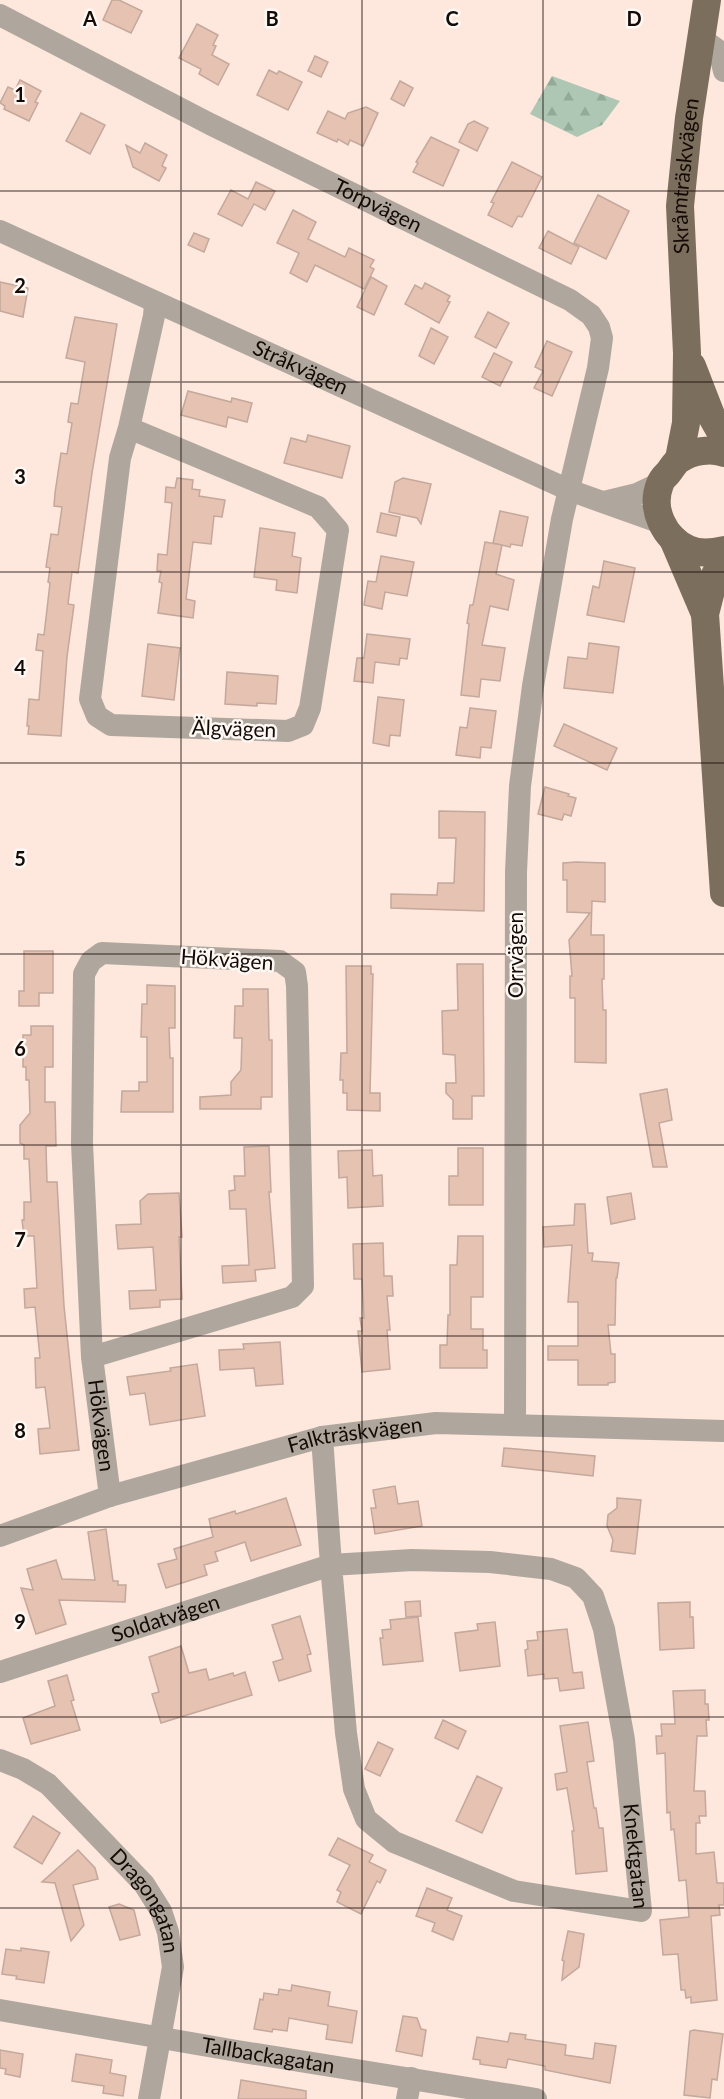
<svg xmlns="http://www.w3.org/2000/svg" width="724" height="2099" font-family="Lato,sans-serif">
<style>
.forest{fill:url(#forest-firs)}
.building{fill:#e5c2b2;stroke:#c3a89b;stroke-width:1.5}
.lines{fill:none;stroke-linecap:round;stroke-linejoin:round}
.minor{stroke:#afa79d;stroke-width:22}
.major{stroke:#7c6e5c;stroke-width:28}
.grid{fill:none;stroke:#140a06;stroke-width:1.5;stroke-opacity:0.55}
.labels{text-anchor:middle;stroke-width:5;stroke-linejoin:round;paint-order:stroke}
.street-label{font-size:21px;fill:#140a06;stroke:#fef8f5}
.grid-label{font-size:20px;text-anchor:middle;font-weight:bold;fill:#140a06;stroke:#fef8f5;stroke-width:5;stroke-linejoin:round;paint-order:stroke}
</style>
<defs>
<pattern id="forest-firs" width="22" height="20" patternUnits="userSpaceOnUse" patternTransform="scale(1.5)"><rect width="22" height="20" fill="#adc7b4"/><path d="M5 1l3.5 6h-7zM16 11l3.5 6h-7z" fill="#94aa99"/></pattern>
</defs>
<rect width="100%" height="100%" fill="#fee7dc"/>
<!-- forest -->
<path class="forest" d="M552,76L620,101L602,125L577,137L530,114Z"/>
<!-- building -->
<g class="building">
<path d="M112,0H119L142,11L131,33L103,20Z"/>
<path d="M197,24L218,35L213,45L216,46L212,55L229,64L218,85L199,74L201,69L179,58Z"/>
<path d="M315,56L328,62L321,77L308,71Z"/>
<path d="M269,70L277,74L279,71L302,82L288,110L257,95Z"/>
<path d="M20,80L41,91L35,102L38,103L29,121L4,109L5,106L0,103L8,87L15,90Z"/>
<path d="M400,81L413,88L404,106L391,99Z"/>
<path d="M366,107L378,113L363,146L350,140L348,145L338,139L337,142L317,133L328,111L345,119L348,113Z"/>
<path d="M81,113L105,125L90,154L66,141Z"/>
<path d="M474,121L488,128L477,151L459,142L468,124Z"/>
<path d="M431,137L459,150L443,186L413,172L418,163L416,162Z"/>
<path d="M145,143L167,155L162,166L166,168L159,181L133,167L126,145L140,153Z"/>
<path d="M512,162L542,177L522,217L518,216L512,227L488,215L494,203L491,202Z"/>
<path d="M256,182L275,191L265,210L254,204L242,226L218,214L231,190L248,199Z"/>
<path d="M598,195L629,211L606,259L574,243Z"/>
<path d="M293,210L316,222L308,239L345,257L349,248L374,260L370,267L374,269L364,289L315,265L307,282L290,273L299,253L277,243Z"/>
<path d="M548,231L579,247L571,264L539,248Z"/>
<path d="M194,233L209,239L204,252L188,245Z"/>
<path d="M371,277L387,286L374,315L357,307Z"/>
<path d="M0,282L28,288L23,317L0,311Z"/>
<path d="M425,283L450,296L447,301L450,302L439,323L405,304L415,285L422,289Z"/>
<path d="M488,312L509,323L496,348L475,337Z"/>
<path d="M75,317L117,324L92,473L78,573L72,572L68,604L74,605L67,657L61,736L28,734L29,726H27L29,699L39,700L43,651L36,650L38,634L44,635L50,583L48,582L50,568L46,567L51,534L58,535L62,507L54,506L55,493L61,453L67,454L72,423L68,422L71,403L78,404L85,362L66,358Z"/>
<path d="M431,328L448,337L434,364L419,356Z"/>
<path d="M547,341L572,352L552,396L534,388L543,371L535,367Z"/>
<path d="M494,353L512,362L500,386L482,377Z"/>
<path d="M188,391L231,402L232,398L252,403L247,422L228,417L226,427L181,415Z"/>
<path d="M308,435L350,446L342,478L284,463L291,438L306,442Z"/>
<path d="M177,478L193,480L192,489L200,490L199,496L225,500L222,517L214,516L211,544L193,542L186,599L195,601L193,618L158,613L162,583L159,582L161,571H157L158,554L167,555L172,503L165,502L166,487L175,488Z"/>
<path d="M403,478L431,484L421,524L417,518L389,512L395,482Z"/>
<path d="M500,511L528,517L522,546L511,544L510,547L493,543Z"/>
<path d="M381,513L400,517L396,536L377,532Z"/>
<path d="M260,528L295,533L292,556L301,558L297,593L276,590L277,580L254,577Z"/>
<path d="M485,542L502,545L496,574L514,580L508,610L490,606L482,645L505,648L500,681L481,679L479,697L461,695L469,624L467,623L470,605H473Z"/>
<path d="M381,556L414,562L407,596L385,592L382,609L364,605L368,581L376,582Z"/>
<path d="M604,561L635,568L624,622L587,615L593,586L599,588Z"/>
<path d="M367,634L410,639L407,659L400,658L399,665L375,662L373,683L354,681L357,658H364Z"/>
<path d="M589,643L619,647L613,693L564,688L568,657L587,659Z"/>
<path d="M148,644L180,648L174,700L142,696Z"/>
<path d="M227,672L278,676L276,704L257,703V706L225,704Z"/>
<path d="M378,697L404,700L400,736L390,735L389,746L373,743Z"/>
<path d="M470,708L496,711L491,748L481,747L480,758L456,755L460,727L467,728Z"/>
<path d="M564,724L617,748L607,770L554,746Z"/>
<path d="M545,787L569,794L568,796L576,798L571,816L564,814L562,820L538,814Z"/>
<path d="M439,811L485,812L484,911L391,908V894L437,895L438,883H454L456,838H439Z"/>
<path d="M576,862L605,863V902L592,901L591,935H604V979H602L603,1010H606V1063L575,1062V998H570V976H572L569,940L590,913L567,912V880H563V863Z"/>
<path d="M24,951H53V993H39V1006H19V991H24Z"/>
<path d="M457,964H483L484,1096H472V1119H453V1100L446,1093V1083H456L455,1055L443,1054L442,1011L458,1010Z"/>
<path d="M346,966H371V974H373L370,1093H380V1111L347,1110V1093H343V1080H340L341,1053H347Z"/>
<path d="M147,985L175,986V1028H169L170,1058H173V1112H121L122,1091H139V1082H147V1037H141L142,1004H147Z"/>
<path d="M243,989H268L269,1040H272V1097H261V1109H200V1097L231,1095V1082L241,1070L242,1038H234L235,1006H243Z"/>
<path d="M31,1026H53V1067H45V1102H55L56,1146H46L47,1182H57L64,1306L79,1450L40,1454L38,1429L50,1428L45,1387L36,1388L35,1358H40L35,1307L25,1308L24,1289L37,1288L34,1236H24L22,1220H24V1202H31L29,1159H24V1145L20,1143V1125L30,1113L29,1080H26V1067H23V1035H31Z"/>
<path d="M667,1089L672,1120L659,1123L667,1167H653L640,1094Z"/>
<path d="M269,1146L271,1192H269L275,1268L255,1270L256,1281L223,1283L222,1266L249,1265L246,1209H230L229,1191L235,1190L234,1176H245L244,1147Z"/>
<path d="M458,1148H483V1205H449V1176H458Z"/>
<path d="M372,1150L373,1176L382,1175L383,1206L348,1208L347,1177L339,1178L338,1151Z"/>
<path d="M179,1193L182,1237H179L182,1299L160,1300V1307L130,1309L129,1291L156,1290L153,1247L118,1249L116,1225L141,1224L140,1201L148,1194Z"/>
<path d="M631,1193L635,1219L611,1224L607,1197Z"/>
<path d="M575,1204H585L588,1253H593L592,1261L619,1263L617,1278H616L615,1325H608L611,1354H615V1382L608,1383V1385H578V1360H548V1346H578V1302H568L572,1245L544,1247L543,1227L574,1225Z"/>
<path d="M458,1236H483V1297H471V1329H483V1350H487V1368H440V1345H447L448,1315H450V1265H457Z"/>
<path d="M383,1243L384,1276H392L393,1296H387L390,1330H387L390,1369L362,1372L358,1331H362L360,1318H364L362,1279H354L353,1244Z"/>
<path d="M280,1342L283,1384L256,1386L254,1368L220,1370L219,1350L244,1349L243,1344Z"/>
<path d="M197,1364L205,1416L150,1425L145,1393L130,1395L127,1377L171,1371L170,1368Z"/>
<path d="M504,1448L595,1456L593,1476L502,1466Z"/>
<path d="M395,1486L398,1504L418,1501L422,1526L375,1534L371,1508H376L373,1490Z"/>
<path d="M286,1498L301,1545L251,1561L245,1542L215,1552L218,1561L204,1565L207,1575L166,1588L158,1564L177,1559L174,1549L213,1537L209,1519L235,1511L236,1514Z"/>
<path d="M617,1498L641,1500L635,1554L611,1551L613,1540L607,1526L608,1515L617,1508Z"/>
<path d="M106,1529L113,1581H118V1585H126L125,1602L59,1600L66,1624L36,1634L21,1588L33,1590L27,1569L56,1560L62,1579L95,1580L88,1532Z"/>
<path d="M420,1601L421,1616L406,1617L405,1602Z"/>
<path d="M690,1602V1617H693L694,1648L660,1650L658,1603Z"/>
<path d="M300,1616L311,1654L307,1655L311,1671L279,1681L273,1662L283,1659L272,1625Z"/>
<path d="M418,1617L423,1661L383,1665L380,1638H383L382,1630L391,1629L390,1620Z"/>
<path d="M495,1622L500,1666L460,1671L455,1633L478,1630L477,1624Z"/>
<path d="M567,1629L573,1673L582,1672L584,1688L560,1691L558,1678L544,1679V1674L528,1676L525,1650L528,1649L527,1641L538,1640L537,1632Z"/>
<path d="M181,1646L189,1673L206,1669L209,1680L233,1673L234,1676L245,1672L252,1695L161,1723L152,1694L159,1692L149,1657Z"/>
<path d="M67,1675L74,1700L71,1701L80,1730L31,1744L23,1718L55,1706L48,1681Z"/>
<path d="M705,1690V1704H708L709,1720H706L707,1736H697L694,1791H705L706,1816H699L700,1823H696V1854L714,1852L717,1883H724V1905H719L720,1915L711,1916L717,2000L691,2003V1997L686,1998L685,1990H681L678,1954L663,1955L660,1920L689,1917L686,1880L679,1881L674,1829L671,1830L670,1812L667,1813L665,1753L657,1754L656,1736H662L661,1724H675L673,1691Z"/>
<path d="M443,1720L466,1731L458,1749L435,1738Z"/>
<path d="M588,1722L594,1761L587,1762L594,1808H596L599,1828H603L607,1871L576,1874L572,1831H574L567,1788L557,1790L555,1774L567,1772L560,1726Z"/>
<path d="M378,1742L393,1749L380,1776L365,1769Z"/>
<path d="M477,1776L502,1788L482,1833L456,1821Z"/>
<path d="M33,1816L60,1833L42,1864L14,1847Z"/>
<path d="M338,1838L373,1855L369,1862L386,1870L380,1883L377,1881L361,1914L337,1902L341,1892L337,1890L350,1865L329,1855Z"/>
<path d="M78,1850L95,1868L98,1879L73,1885L84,1925L71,1941L55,1883L42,1882Z"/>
<path d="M427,1888L452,1898L447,1910L462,1916L453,1940L432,1931L435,1923L416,1916Z"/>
<path d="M119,1904L134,1910L140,1935L120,1940L109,1907Z"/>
<path d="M568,1931L584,1934L579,1967L562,1980L564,1961L562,1960Z"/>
<path d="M21,1948L49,1952L44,1983L16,1979L17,1976L2,1974L6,1949L21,1951Z"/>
<path d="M292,1985L330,1992L328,2006L357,2011L352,2043L326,2039L328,2025L289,2018L287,2031L273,2029L272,2032L254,2029L260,1999L263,2000L264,1993L278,1995L279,1989L291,1991Z"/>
<path d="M403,2016L417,2018L421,2029L426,2030L422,2056L396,2051Z"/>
<path d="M694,2030L723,2034L717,2080L712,2079L710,2098L684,2095L690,2031Z"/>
<path d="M510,2033L526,2035L525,2039L566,2045L565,2055L593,2059L595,2043L616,2046L610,2083L545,2070V2066L508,2059L506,2068L480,2064V2060L473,2059L477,2037L508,2042Z"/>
<path d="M0,2050L23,2054L20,2077L5,2074L6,2069L0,2068Z"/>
<path d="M76,2054L112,2060L110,2073L126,2076L123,2096L103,2093L104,2086L72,2081Z"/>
<path d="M241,2080L306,2091V2099H238Z"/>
</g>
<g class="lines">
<!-- minor -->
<g class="minor">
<path id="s1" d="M0,15L210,124L570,300L591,315L599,327L602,338L598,368L562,519L533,686L520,786L516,872L515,1424"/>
<path d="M700,37L719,51L724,71"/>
<path id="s2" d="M0,231L569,490L661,523"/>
<path d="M129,428L318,507L338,530L310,708L303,725L288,731L111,725L97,716L90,699L120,458L129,428L154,316L155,303"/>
<path d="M604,502L637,494L660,483"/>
<path id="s3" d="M92,1357L292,1297L303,1286L297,986L295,972L280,961L102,953L91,961L84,974L82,1143L92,1357L110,1496"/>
<path id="s4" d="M0,1536L110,1496L322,1437L436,1423L724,1431"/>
<path id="s5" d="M0,1672L331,1565L412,1560L490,1562L551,1569L576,1578L593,1596L604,1629L624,1740L641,1911L514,1891L394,1842L366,1819L354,1789L346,1733L331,1565L322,1437"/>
<path id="s6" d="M0,1760L23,1769L48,1784L144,1884L161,1911L168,1932L173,1967L149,2099"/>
<path id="s7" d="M0,2010L237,2051L536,2099"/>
<path d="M407,2099L411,2078"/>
</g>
<!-- major -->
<g class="major">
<path d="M692,366L711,415L724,438"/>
<path d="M724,453C711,448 692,451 680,459C675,462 672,468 668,473C665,476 661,480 660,484C650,509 664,538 688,549C699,554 712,553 724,550"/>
<path id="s8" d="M679,459L686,423L687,353L680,206L689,118L707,0"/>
<path d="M673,539L705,614"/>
<path d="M724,556L715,575L705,614L724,893"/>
</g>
</g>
<!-- grid -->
<path class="grid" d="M181,0V2099M362,0V2099M543,0V2099M0,191H724M0,382H724M0,572H724M0,763H724M0,954H724M0,1145H724M0,1336H724M0,1527H724M0,1717H724M0,1908H724"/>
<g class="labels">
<!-- street labels -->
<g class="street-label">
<text dy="7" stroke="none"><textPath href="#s8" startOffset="284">Skråmträskvägen</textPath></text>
<text dy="7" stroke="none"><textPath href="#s1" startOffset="423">Torpvägen</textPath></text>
<text dy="7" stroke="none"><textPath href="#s2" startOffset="330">Stråkvägen</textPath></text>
<text transform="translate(234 729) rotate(2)" y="7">Älgvägen</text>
<text transform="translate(516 955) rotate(-90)" y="7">Orrvägen</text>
<text transform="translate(227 960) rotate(4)" y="7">Hökvägen</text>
<text dy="7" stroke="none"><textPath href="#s3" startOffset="1216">Hökvägen</textPath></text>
<text dy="7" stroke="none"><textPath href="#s4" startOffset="370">Falkträskvägen</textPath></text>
<text dy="7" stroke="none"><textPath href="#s5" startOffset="174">Soldatvägen</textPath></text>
<text dy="7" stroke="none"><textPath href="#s5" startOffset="884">Knektgatan</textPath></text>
<text dy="7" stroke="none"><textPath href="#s6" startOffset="208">Dragongatan</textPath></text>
<text dy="7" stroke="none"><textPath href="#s7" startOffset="272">Tallbackagatan</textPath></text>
</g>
</g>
<g class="grid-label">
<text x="90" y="26">A</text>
<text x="272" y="26">B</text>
<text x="452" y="26">C</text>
<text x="634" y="26">D</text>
<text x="20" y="102">1</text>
<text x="20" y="293">2</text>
<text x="20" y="484">3</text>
<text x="20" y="675">4</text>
<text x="20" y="866">5</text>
<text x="20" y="1056">6</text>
<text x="20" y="1247">7</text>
<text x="20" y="1438">8</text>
<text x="20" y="1629">9</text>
</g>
</svg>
